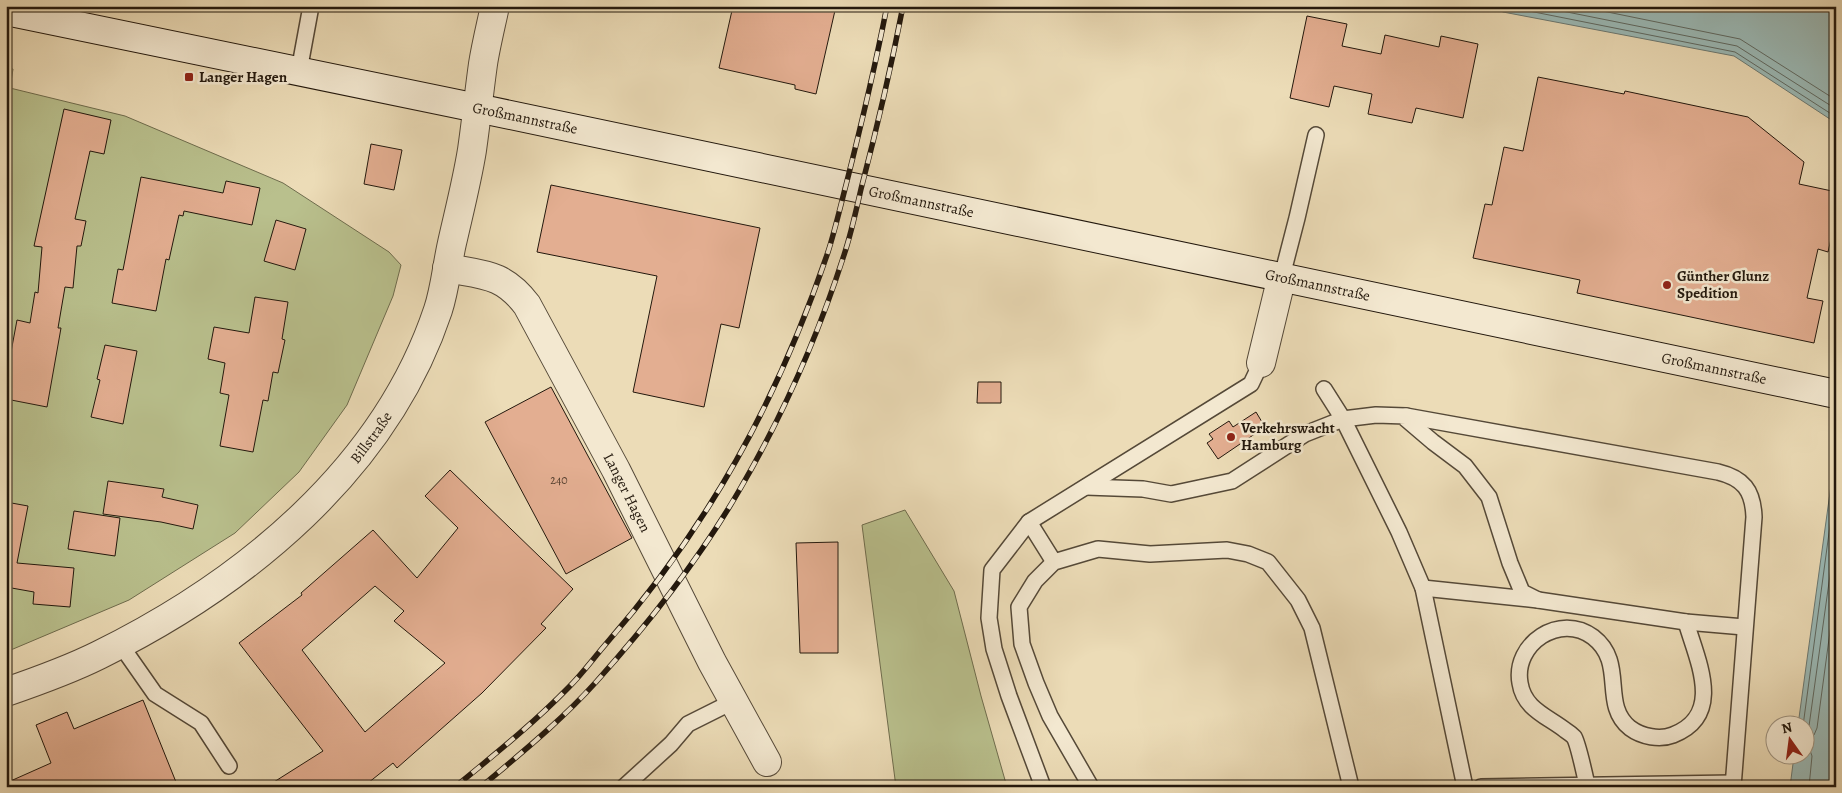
<svg xmlns="http://www.w3.org/2000/svg" width="1842" height="793" font-family="Alegreya,serif">
<style>
.green{fill:#b9c08d;stroke:#6e6c4d}
.water{fill:#9bbab7;stroke:#6b7973}
.lines{fill:none;stroke-linecap:round;stroke-linejoin:round}
.shore{stroke:#5f6962;stroke-width:1}
.building{fill:#e3ae91;stroke:#23180d;fill-rule:evenodd}
.service-casing{stroke:#554938;stroke-width:18}
.minor-casing{stroke:#554938;stroke-width:30}
.tertiary-casing{stroke:#554938;stroke-width:30}
.secondary-casing{stroke:#23180d;stroke-width:30}
.service{stroke:#f3e8d0;stroke-width:15}
.minor{stroke:#f3e8d0;stroke-width:28}
.tertiary{stroke:#f3e8d0;stroke-width:28}
.secondary{stroke:#f3e8d0;stroke-width:28}
.rail-casing{stroke:#23180d;stroke-width:5.5}
.rail{stroke:#f3e8d0;stroke-width:4;stroke-dasharray:11;stroke-linecap:butt}
.poi-dot{fill:#8f2418;stroke:#f3e8d0;stroke-width:2}
.labels{text-anchor:middle;stroke-width:5;stroke-linejoin:round;paint-order:stroke}
.number-label{font-size:12px;fill:#533e2e}
.poi-label{font-size:15px;font-weight:bold;fill:#23180d;stroke:#f3e8d0;text-anchor:start}
.street-label{font-size:15px;fill:#23180d;stroke:#f3e8d0}
</style>
<rect width="100%" height="100%" fill="#ecdcb7"/>
<filter id="stains"><feTurbulence type="fractalNoise" baseFrequency=".004" numOctaves="4"/><feColorMatrix values="0 0 0 0 .2 0 0 0 0 .09 0 0 0 0 .02 0 0 0 .5 -.17"/></filter>
<radialGradient id="worn" r=".72"><stop offset=".6" stop-color="#630" stop-opacity="0"/><stop offset="1" stop-color="#630" stop-opacity=".3"/></radialGradient>
<!-- green -->
<g class="green">
<path d="M6,68L13,69L10,88L125,116L283,183L389,252L401,265L393,296L347,405L299,472L235,533L129,600L6,652Z"/>
<path d="M905,510L954,591L981,696L1007,787H896L862,525Z"/>
</g>
<!-- water -->
<g class="water">
<path d="M1492,6H1836V123L1734,56L1503,12Z"/>
<path d="M1836,449V787H1790L1794,756H1804V726L1798,725Z"/>
</g>
<g class="lines">
<!-- shore -->
<g class="shore">
<path d="M1504,6L1735,52L1836,117"/>
<path d="M1537,6L1737,46L1836,109"/>
<path d="M1578,6L1740,39L1836,100"/>
<path d="M1803,726L1836,481"/>
<path d="M1804,734L1809,726L1836,532"/>
<path d="M1809,787L1812,756L1807,742L1814,735L1817,728L1836,587"/>
</g>
</g>
<!-- building -->
<g class="building">
<path d="M733,6H836L816,94L795,89V85L719,68Z"/>
<path d="M1307,16L1347,24L1342,46L1381,54L1385,35L1439,47L1441,36L1478,44L1463,118L1416,108L1412,123L1368,114L1372,94L1334,86L1329,107L1290,98Z"/>
<path d="M1538,77L1624,94L1625,91L1748,117L1804,162L1799,184L1832,191L1836,207V217L1828,252L1818,249L1807,298L1823,301L1814,343L1577,293L1580,280L1473,258L1485,204L1492,205L1504,147L1523,151Z"/>
<path d="M64,109L111,120L104,154L90,151L75,219L86,221L81,246H77L73,288L65,287L58,328H61L47,407L6,399V368H8L17,320L30,323L35,292L38,293L42,247L34,246Z"/>
<path d="M371,144L402,150L394,190L364,184Z"/>
<path d="M141,177L223,193L226,181L260,188L252,225L184,211L183,216L179,215L169,260L166,259L156,311L112,303L118,269L123,270Z"/>
<path d="M551,185L760,228L739,328L721,324L704,407L633,392L657,276L537,252Z"/>
<path d="M276,220L306,229L295,270L264,261Z"/>
<path d="M255,297L288,302L282,339L285,340L278,373L273,372L268,401L263,400L253,452L220,446L229,395L220,393L225,363L208,359L214,327L249,333Z"/>
<path d="M105,345L137,351L123,424L91,417L100,380L97,379Z"/>
<path d="M978,382H1001V403H977Z"/>
<path d="M551,387L632,538L566,574L485,422Z"/>
<path d="M1256,412L1265,427L1218,459L1207,443L1213,439L1209,434L1229,421L1233,427Z"/>
<path d="M450,470L573,589L541,624L546,628L482,693L397,768L393,763L363,787H266L323,751L239,643L302,595L301,593L373,530L417,578L458,528L425,496ZM375,586L404,611L394,621L445,663L365,732L302,650Z"/>
<path d="M108,481L164,489L162,497L198,505L193,529L161,522L103,514Z"/>
<path d="M6,502L28,506L17,563L74,568L70,607L33,604L34,592L6,587Z"/>
<path d="M74,511L120,518L115,556L68,549Z"/>
<path d="M838,542V653H800L796,543Z"/>
<path d="M143,700L178,787H6V783L51,763L36,725L67,712L74,729Z"/>
</g>
<g class="lines">
<defs>
<g id="service">
<path d="M299,71L311,6"/>
<path d="M1282,276L1297,218L1316,135"/>
<path d="M1324,389L1343,419L1399,532L1423,588L1465,787"/>
<path d="M1406,416L1718,472C1743,478 1753,490 1754,517L1733,787"/>
<path d="M1086,487L1143,489L1171,494L1232,481L1305,434L1343,419L1376,415L1406,416V419L1433,442L1465,466L1489,497L1510,563L1522,592L1538,600"/>
<path d="M1029,522L1054,562"/>
<path d="M1423,588L1538,600L1686,622L1744,627"/>
<path d="M120,644L155,694L201,723L229,766"/>
<path d="M1587,785C1585,776 1578,743 1574,737C1572,735 1568,732 1565,730C1547,716 1524,709 1520,683C1513,644 1560,612 1593,637C1627,663 1600,704 1630,728C1642,737 1660,740 1673,735C1725,715 1697,660 1686,622"/>
<path d="M624,787L671,744L688,724L734,701"/>
<path d="M1043,787L1009,696L994,649L989,618L992,570L1029,522L1251,384L1261,363"/>
<path d="M1091,787L1050,716L1036,683L1022,644L1019,607L1035,581L1054,562L1098,549L1150,554L1227,550L1248,554L1268,562L1298,600L1312,628L1351,787"/>
<path d="M1481,787L1733,783"/>
</g>
<g id="minor">
<path id="s1" d="M447,268C483,275 503,273 527,305L616,470L712,662L767,762"/>
<path d="M1261,363L1282,276"/>
</g>
<g id="tertiary">
<path id="s2" d="M6,692C38,681 69,670 99,655C245,583 385,469 438,310C445,289 447,265 452,243C459,212 467,181 472,150C476,122 479,93 483,64C486,45 491,25 495,6"/>
</g>
<g id="secondary">
<path id="s3" d="M6,11L477,108L1836,394"/>
</g>
</defs>
<!-- service casing -->
<use href="#service" class="service-casing"/>
<!-- minor casing -->
<use href="#minor" class="minor-casing"/>
<!-- tertiary casing -->
<use href="#tertiary" class="tertiary-casing"/>
<!-- secondary casing -->
<use href="#secondary" class="secondary-casing"/>
<!-- service -->
<use href="#service" class="service"/>
<!-- minor -->
<use href="#minor" class="minor"/>
<!-- tertiary -->
<use href="#tertiary" class="tertiary"/>
<!-- secondary -->
<use href="#secondary" class="secondary"/>
<defs>
<g id="rail">
<path d="M455,787C494,755 534,723 569,687C582,674 593,659 605,645C709,526 777,402 828,252C835,230 840,208 846,185C861,126 875,67 887,6"/>
<path d="M481,787C520,754 561,721 596,682C648,624 701,557 740,489C783,415 818,336 844,255C851,234 856,211 861,189C877,128 891,68 903,6"/>
</g>
</defs>
<!-- rail casing -->
<use href="#rail" class="rail-casing"/>
<!-- rail -->
<use href="#rail" class="rail"/>
</g>
<!-- markers -->
<g class="poi-dot">
<rect x="184" y="72" width="10" height="10" rx="2.5"/>
<circle cx="1667" cy="285" r="5"/>
<circle cx="1231" cy="437" r="5"/>
</g>
<g class="labels">
<!-- number labels -->
<g class="number-label">
<text x="559" y="484">240</text>
</g>
<!-- poi labels -->
<g class="poi-label">
<text x="199" y="82">Langer Hagen</text>
<text x="1677" y="281">Günther Glunz<tspan x="1677" dy="17">Spedition</tspan></text>
<text x="1241" y="433">Verkehrswacht<tspan x="1241" dy="17">Hamburg</tspan></text>
</g>
<!-- street labels -->
<g class="street-label">
<text dy="5" stroke="none"><textPath href="#s3" startOffset="530">Großmannstraße</textPath></text>
<text dy="5" stroke="none"><textPath href="#s3" startOffset="935">Großmannstraße</textPath></text>
<text dy="5" stroke="none"><textPath href="#s3" startOffset="1340">Großmannstraße</textPath></text>
<text dy="5" stroke="none"><textPath href="#s3" startOffset="1745">Großmannstraße</textPath></text>
<text dy="5" stroke="none"><textPath href="#s2" startOffset="452">Billstraße</textPath></text>
<text dy="5" stroke="none"><textPath href="#s1" startOffset="304">Langer Hagen</textPath></text>
</g>
</g>
<!-- margin -->
<rect width="1842" height="793" fill="none" stroke="#ecdcb7" stroke-width="25"/>
<rect x="8" y="8" width="1827" height="778" fill="none" stroke="#23180d" stroke-width="2.5"/>
<rect x="12" y="12" width="1817" height="768" fill="none" stroke="#23180d"/>
<!-- north arrow -->
<g transform="translate(1790 740) rotate(346)"><circle r="24" fill="#f3e8d0" stroke="#a09582"/>
<path d="M0-4L9 19L0 12L-9 19Z" fill="#8f2418"/>
<text y="-8" font-size="14" font-weight="bold" text-anchor="middle" fill="#23180d">N</text>
</g>
<rect width="100%" height="100%" filter="url(#stains)"/>
<rect width="100%" height="100%" fill="url(#worn)"/>
</svg>
